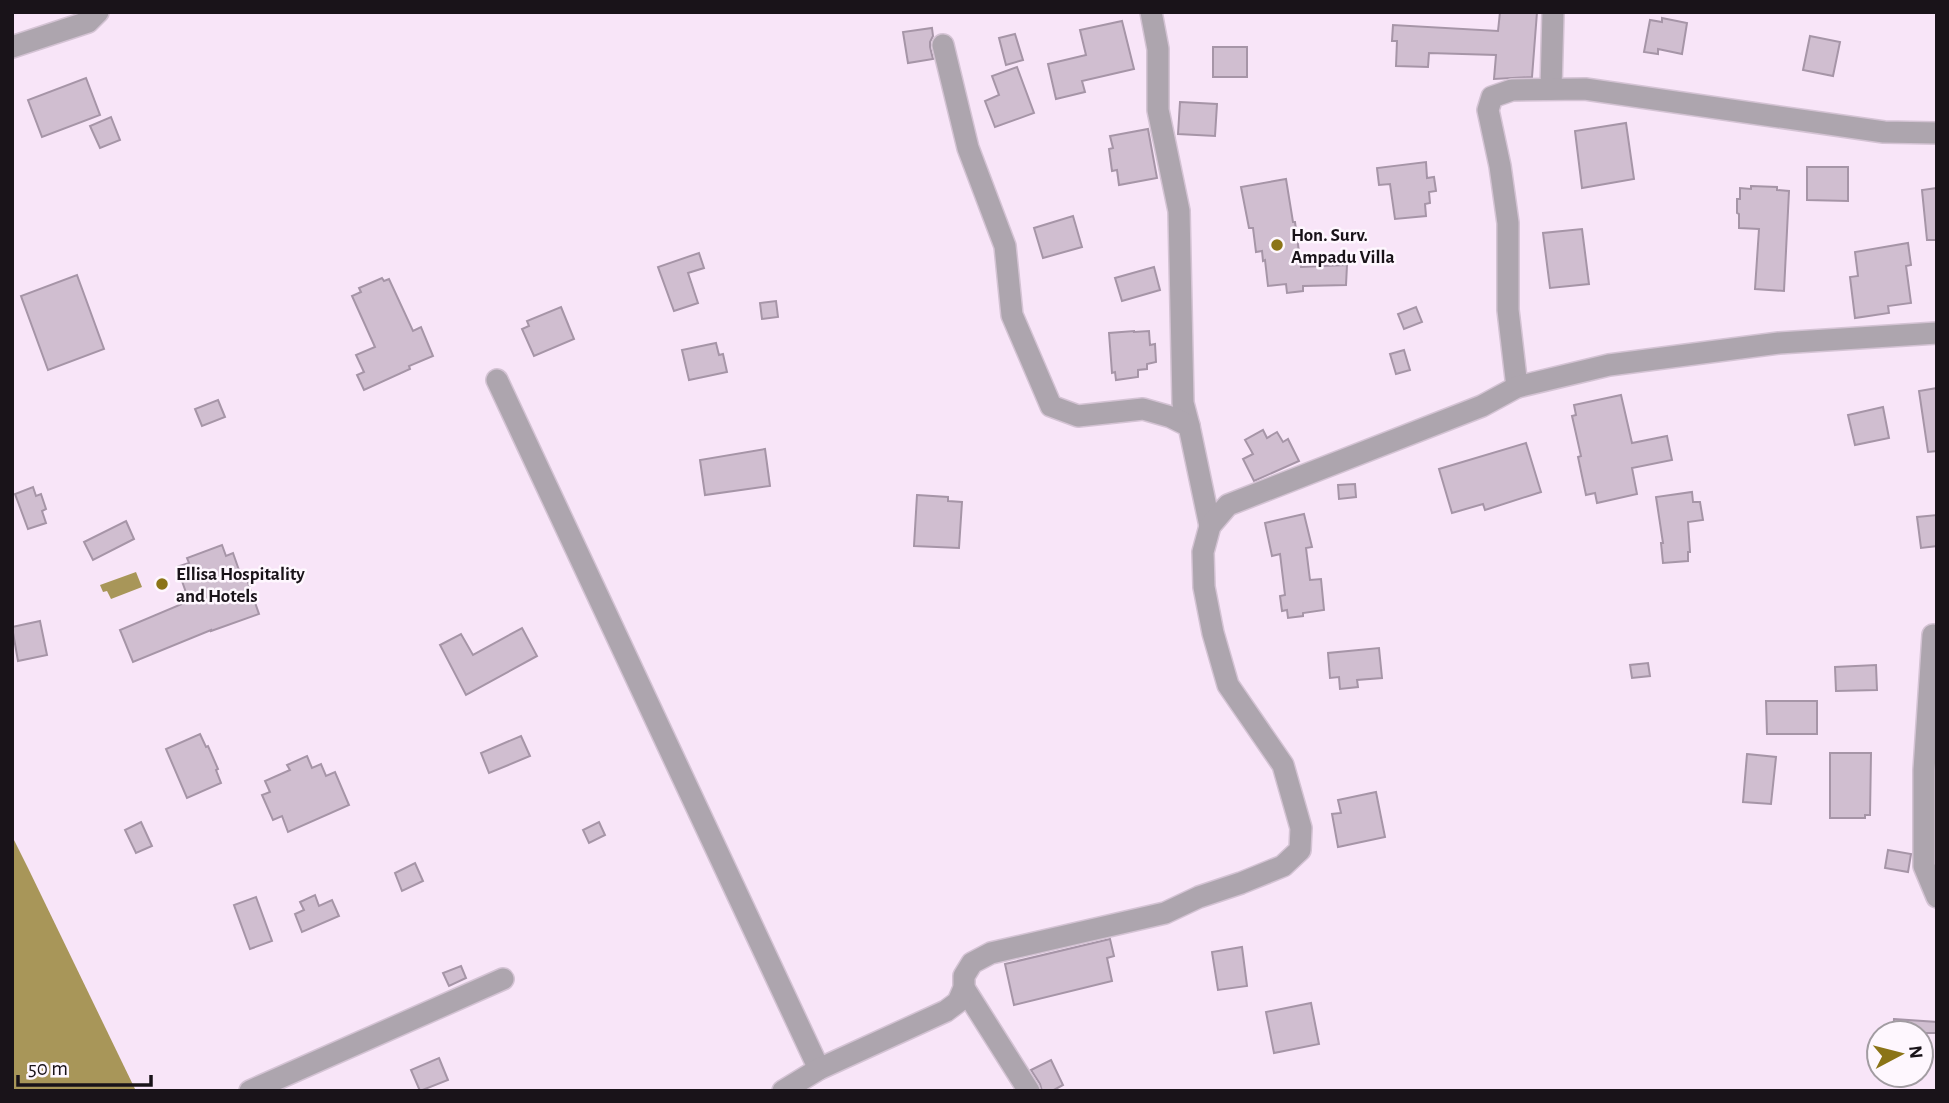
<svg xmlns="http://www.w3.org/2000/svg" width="1949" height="1103" font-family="'Alegreya Sans',sans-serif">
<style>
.water{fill:#a89659}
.building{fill:#d0bed0;stroke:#a695a7;stroke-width:2}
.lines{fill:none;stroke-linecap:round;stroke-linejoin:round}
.street-casing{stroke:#d4c3d4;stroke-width:24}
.street{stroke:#ada5ae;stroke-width:21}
.poi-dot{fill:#8b7417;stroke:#fef7fe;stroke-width:2.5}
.labels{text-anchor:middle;stroke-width:5;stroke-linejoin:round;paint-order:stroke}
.poi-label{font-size:19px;font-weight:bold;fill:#191319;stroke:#fef7fe;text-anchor:start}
</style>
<rect width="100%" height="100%" fill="#f8e5f8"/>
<!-- water -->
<g class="water">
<path d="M136,572L142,587L111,599L107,591L103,592L100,585Z"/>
<path d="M12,836L28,868L136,1091H12Z"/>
</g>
<!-- building -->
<g class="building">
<path d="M1500,12H1537L1532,77L1494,79L1496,55L1429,53L1428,67L1396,66L1397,41H1392L1393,25L1498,31Z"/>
<path d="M1662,18L1687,23L1682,54L1658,49V54L1644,52L1650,20L1662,22Z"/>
<path d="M1122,21L1134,69L1082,81L1085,92L1056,99L1048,64L1086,55L1080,30Z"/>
<path d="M932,28L933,36L930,42V47L933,59L908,63L903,32Z"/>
<path d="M1015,34L1023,60L1006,65L999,38Z"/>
<path d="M1810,36L1840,42L1833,76L1803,70Z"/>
<rect x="1213" y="47" width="34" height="30"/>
<path d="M1017,67L1034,113L995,127L985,101L999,95L992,76Z"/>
<path d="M86,78L100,115L42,137L28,100Z"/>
<path d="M1180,102L1217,104L1215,136L1178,134Z"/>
<path d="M111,117L120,140L100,148L90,126Z"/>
<path d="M1626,123L1634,179L1582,188L1575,131Z"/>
<path d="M1148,129L1157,178L1119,185L1117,170L1112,171L1109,149L1113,148L1110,136Z"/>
<path d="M1426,162L1427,178L1434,177L1436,191L1429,192L1430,203L1425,204L1426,216L1395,219L1390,184L1379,185L1377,168Z"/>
<path d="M1807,167H1848V201L1807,200Z"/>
<path d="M1286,179L1293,222H1295L1301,267L1347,265L1346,285L1303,286V291L1287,293L1286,284L1268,286L1265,260L1263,261L1262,251L1256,252L1253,228H1249L1241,187Z"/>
<path d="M1751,186L1777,187V190L1789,191L1784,291L1755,289L1759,229L1739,228V214L1737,213V199H1740V188L1751,189Z"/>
<path d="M1937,188V240H1927L1922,190Z"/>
<path d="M1073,216L1082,247L1043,258L1034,228Z"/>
<path d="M1582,229L1589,284L1550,288L1543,233Z"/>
<path d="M1908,243L1911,265L1906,266L1911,303L1888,306L1889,313L1855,318L1850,277L1858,276L1855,252Z"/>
<path d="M699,253L704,268L688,273L698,303L674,311L658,267Z"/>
<path d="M1154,267L1160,290L1122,301L1115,278Z"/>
<path d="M77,275L104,349L48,370L21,296Z"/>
<path d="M382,278L384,281L389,279L413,331L421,327L433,356L409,366L410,369L364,390L357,375L364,372L356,355L375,347L352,296L361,292L359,288Z"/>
<path d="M776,301L778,317L762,319L760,303Z"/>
<path d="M561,307L574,339L534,356L522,329L529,326L527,321Z"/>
<path d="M1416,307L1422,322L1404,329L1398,314Z"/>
<path d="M1134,331V332L1149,331L1150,345L1155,344L1156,362L1147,364V369L1138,370V377L1116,380L1115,372L1112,373L1109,333Z"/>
<path d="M716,343L719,355L723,354L727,372L689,380L682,350Z"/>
<path d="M1404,350L1410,370L1396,374L1390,354Z"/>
<path d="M1937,388V451L1928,452L1919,391Z"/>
<path d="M1621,395L1632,443L1667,436L1672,460L1632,468L1637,494L1597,503L1595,493L1586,495L1578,457L1581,456L1572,416L1576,415L1574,405Z"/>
<path d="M218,400L225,417L202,426L195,409Z"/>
<path d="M1883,407L1889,438L1855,445L1848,415Z"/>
<path d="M1263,430L1267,438L1277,432L1283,442L1288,439L1299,461L1254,481L1243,459L1253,454L1245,440Z"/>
<path d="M1526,443L1541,492L1485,510L1483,504L1452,513L1439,469Z"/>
<path d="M765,449L770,486L705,495L700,460Z"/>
<path d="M1355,484L1356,497L1339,499L1338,485Z"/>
<path d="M33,487L36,496L41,494L46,509L42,511L46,523L28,529L15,494Z"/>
<path d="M1692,492L1693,502H1700L1703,520L1688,522L1690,552H1688V561L1663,563L1661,543H1663L1656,497Z"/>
<path d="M917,495L948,497V501L962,502L959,548L914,546Z"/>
<path d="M1304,514L1312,547L1306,548L1310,580L1321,579L1324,610L1303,613V616L1288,618L1287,610L1282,611L1280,596L1285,595L1280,554L1272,556L1265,523Z"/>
<path d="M1937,515V546L1921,548L1917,517Z"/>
<path d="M126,521L134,539L93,560L84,542Z"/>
<path d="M222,545L226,556L233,553L240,573L244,571L259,614L211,631V630L133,662L120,630L189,601L177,567L189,563L187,558Z"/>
<path d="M40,621L47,655L18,661L12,627Z"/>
<path d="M522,628L537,656L466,695L440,645L461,634L473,655Z"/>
<path d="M1379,648L1382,678L1357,680L1358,687L1340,689L1339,677L1330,678L1328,653Z"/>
<path d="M1648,663L1650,676L1632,678L1630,665Z"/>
<path d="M1876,665L1877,690L1836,691L1835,667Z"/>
<path d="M1766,701H1817V734H1767Z"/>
<path d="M200,734L206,747L208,746L218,769L216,770L221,783L187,798L166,749Z"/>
<path d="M521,736L530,756L489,773L481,753Z"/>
<path d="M1830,753H1871L1870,815H1865V818H1830Z"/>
<path d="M1747,754L1776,757L1771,804L1743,802Z"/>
<path d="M307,756L312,768L321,764L326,776L335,772L349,805L288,832L282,816L273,820L262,795L270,792L265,781L290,770L287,765Z"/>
<path d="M1376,792L1385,837L1338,847L1332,814L1341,813L1338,800Z"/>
<path d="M141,822L152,846L136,853L125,830Z"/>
<path d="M599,822L605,835L589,843L583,830Z"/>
<path d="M1888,850L1911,854L1908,872L1885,868Z"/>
<path d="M415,863L423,881L402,891L395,873Z"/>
<path d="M315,895L319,906L332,900L339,916L302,932L295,914L304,910L300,902Z"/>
<path d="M256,897L272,941L250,949L234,905Z"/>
<path d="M1110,939L1114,956L1107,958L1112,981L1014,1005L1005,964Z"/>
<path d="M1242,947L1247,986L1218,990L1212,952Z"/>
<path d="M461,966L466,978L449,986L443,973Z"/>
<path d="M1311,1003L1319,1044L1274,1053L1266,1012Z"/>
<path d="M1894,1019L1937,1022V1033H1893Z"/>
<path d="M439,1058L448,1080L420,1091L411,1070Z"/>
<path d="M1051,1060L1063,1085L1052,1091H1042L1040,1084L1031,1070Z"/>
</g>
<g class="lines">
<defs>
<g id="street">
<path d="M1151,12L1158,49V110L1179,211L1183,403L1189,426"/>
<path d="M943,45L968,148L1005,246L1012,315L1051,406L1078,416L1143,409L1171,417L1189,426L1210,526"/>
<path d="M12,47L88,22L98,12"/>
<path d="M1551,89L1553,12"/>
<path d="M497,380L819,1069"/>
<path d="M1517,387L1508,310V223L1500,166L1488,110L1492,97L1512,90L1585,89L1884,132L1937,133"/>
<path d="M1933,635L1924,770V866L1937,897"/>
<path d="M964,988L1029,1091"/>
<path d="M250,1091L503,979"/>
<path d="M783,1091L819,1069L946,1011L958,1002L964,988V976L972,963L991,953L1165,913L1199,897L1241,883L1283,866L1300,850L1301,828L1283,765L1228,685L1213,633L1204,587L1203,552L1210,526L1228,505L1482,406L1517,387L1609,365L1779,343L1937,333"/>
</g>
</defs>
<!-- street casing -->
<use href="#street" class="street-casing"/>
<!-- street -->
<use href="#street" class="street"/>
</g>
<!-- markers -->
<g class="poi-dot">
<circle cx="1277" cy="245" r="7"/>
<circle cx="162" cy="584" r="7"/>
</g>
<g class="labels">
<!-- poi labels -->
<g class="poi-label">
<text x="1291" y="241">Hon. Surv.<tspan x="1291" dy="22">Ampadu Villa</tspan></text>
<text x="176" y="580">Ellisa Hospitality<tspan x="176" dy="22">and Hotels</tspan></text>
</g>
</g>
<!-- border -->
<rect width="1949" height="1103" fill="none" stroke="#191319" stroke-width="28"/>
<!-- north arrow -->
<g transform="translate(1900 1054) rotate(83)"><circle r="33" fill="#fef7fe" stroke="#a29ca2" stroke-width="2"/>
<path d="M0-5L12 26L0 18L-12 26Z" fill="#8b7417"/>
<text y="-10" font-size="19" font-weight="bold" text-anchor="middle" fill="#191319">N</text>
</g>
<!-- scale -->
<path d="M18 1075v10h133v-10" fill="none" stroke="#191319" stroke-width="3.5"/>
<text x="28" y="1075" font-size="21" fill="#191319" stroke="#fef7fe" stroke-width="5" paint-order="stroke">50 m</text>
</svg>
